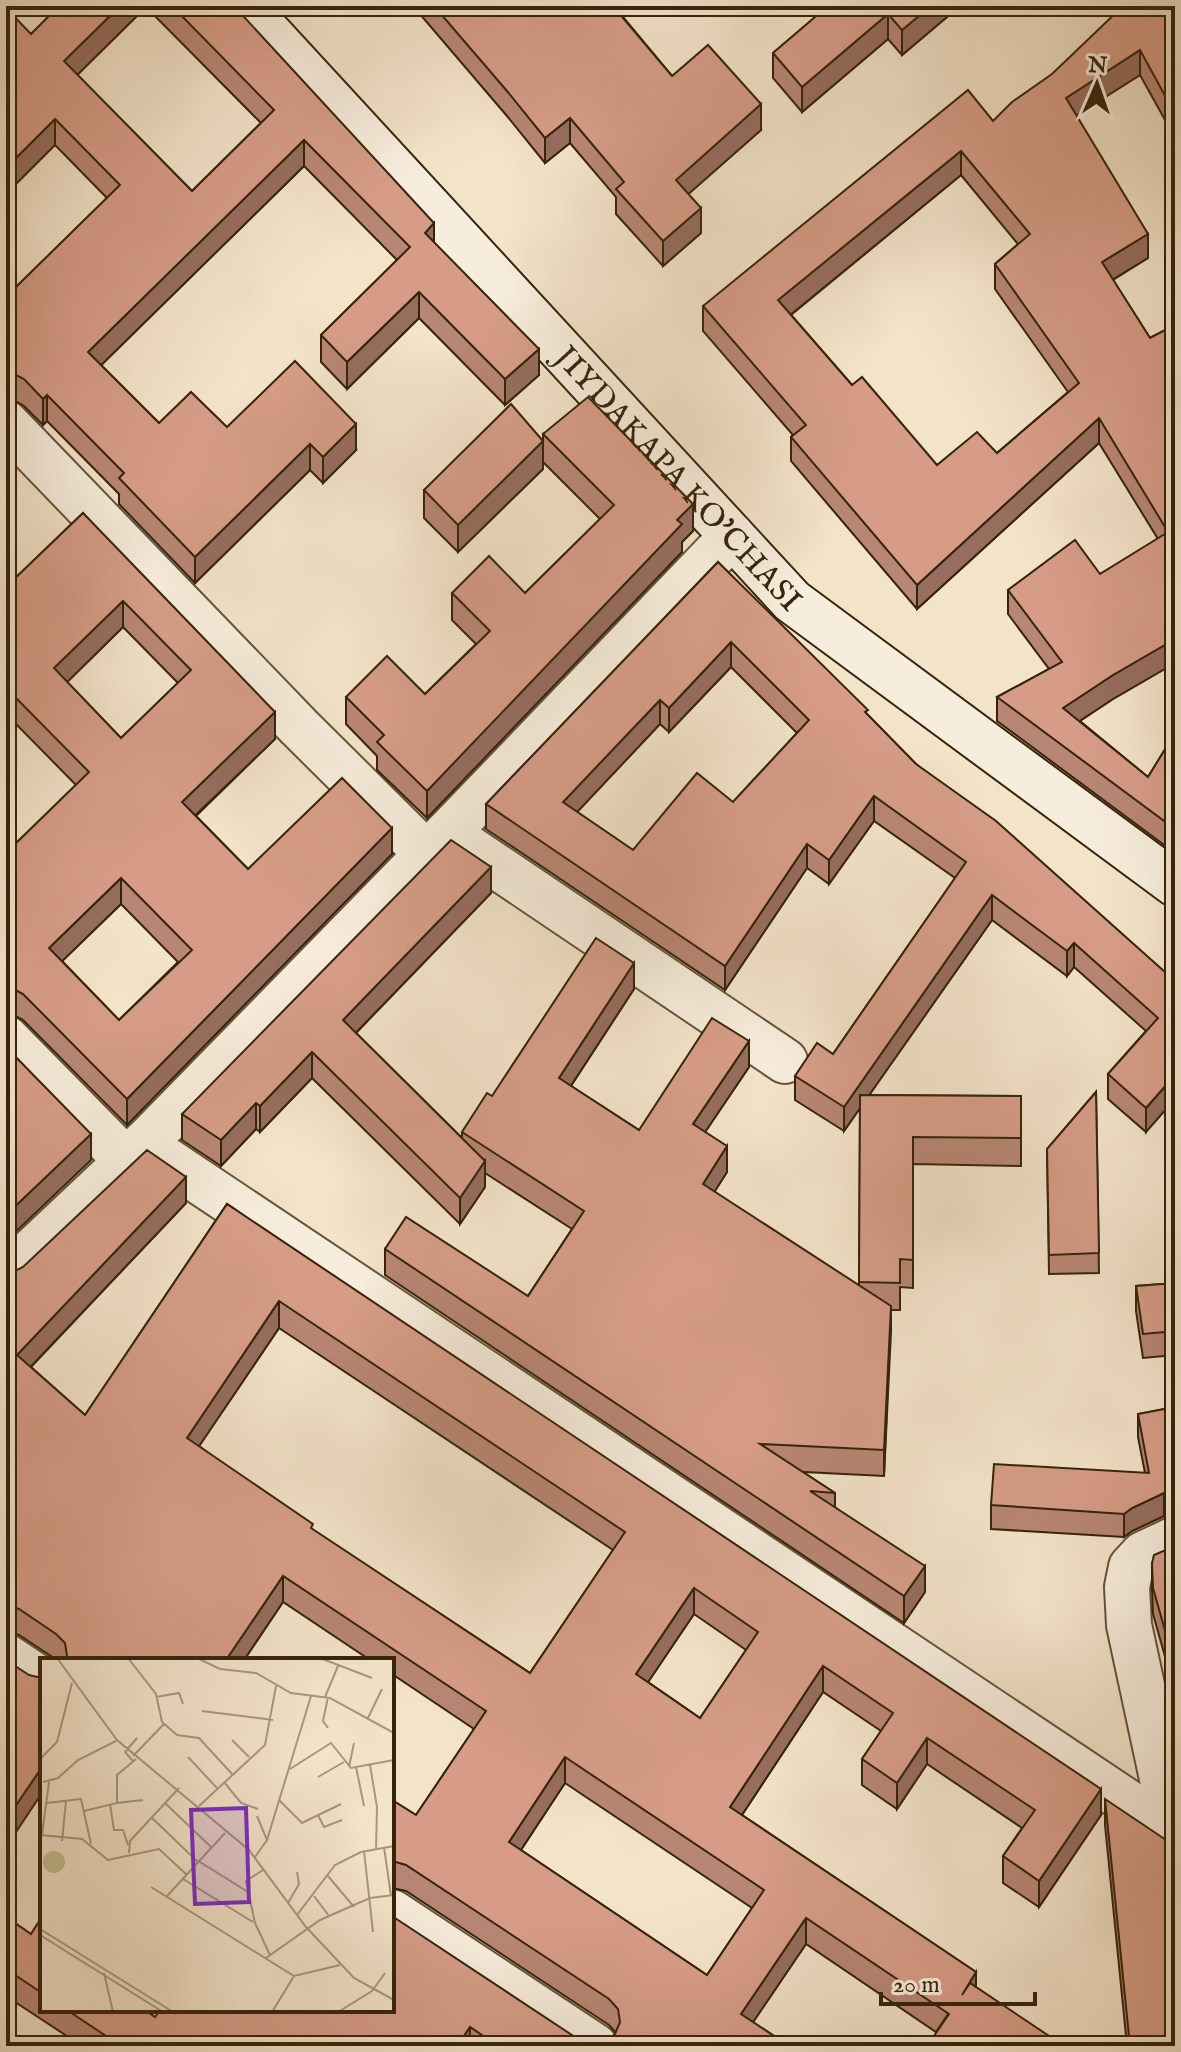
<svg xmlns="http://www.w3.org/2000/svg" width="1181" height="2052" font-family="'IM FELL English',serif">
<style>
.lines{fill:none;stroke-linecap:round;stroke-linejoin:round}
.street-casing{stroke:#64543a;stroke-width:48}
.secondary-casing{stroke:#35240a;stroke-width:48}
.street{stroke:#f7eddc;stroke-width:44}
.secondary{stroke:#f7eddc;stroke-width:44}
.wall{fill:#b88674;stroke:#35240a;stroke-width:2;fill-rule:evenodd}
.shaded-wall{fill:#966d5e;stroke:#35240a;stroke-width:2}
.building{fill:#d69c87;stroke:#35240a;stroke-width:2;fill-rule:evenodd}
.labels{text-anchor:middle;stroke-width:6;stroke-linejoin:round;paint-order:stroke}
.street-label{font-size:32px;fill:#35240a;stroke:#f7eddc}
.inset-road{fill:none;stroke:#a7977d;stroke-width:2}
.view{fill:#7b2cbf;fill-opacity:0.15;stroke:#7b2cbf;stroke-width:4}
.inset-edge{fill:none;stroke:#35240a;stroke-width:4}
</style>
<rect width="100%" height="100%" fill="#f3e3c9"/>
<filter id="stains"><feTurbulence type="fractalNoise" baseFrequency=".0025" numOctaves="4"/><feColorMatrix values="0 0 0 0 .2 0 0 0 0 .09 0 0 0 0 .02 0 0 0 .5 -.17"/></filter>
<radialGradient id="worn" r=".72"><stop offset=".6" stop-color="#630" stop-opacity="0"/><stop offset="1" stop-color="#630" stop-opacity=".3"/></radialGradient>
<g class="lines">
<defs>
<g id="street">
<path d="M6,423L299,727L427,854"/>
<path d="M447,833L785,1061"/>
<path d="M6,1038L127,1161"/>
<path d="M143,1144L1174,1833"/>
<path d="M6,1275L127,1161L427,854L732,536"/>
<path d="M1175,1539L1143,1554L1131,1567L1127,1587L1129,1625L1175,1839"/>
<path d="M6,1656L42,1680"/>
<path d="M392,1912L595,2046"/>
</g>
<g id="secondary">
<path id="s1" d="M244,6L792,601L1175,884"/>
</g>
</defs>
<!-- street casing -->
<use href="#street" class="street-casing"/>
<!-- secondary casing -->
<use href="#secondary" class="secondary-casing"/>
<!-- street -->
<use href="#street" class="street"/>
<!-- secondary -->
<use href="#secondary" class="secondary"/>
</g>
<!-- wall -->
<g class="wall">
<path d="M59,6H234L434,243L539,375L505,405L419,318L347,389L321,362V335L397,260L304,166L101,365L159,423L227,427L356,450L323,483L310,470L195,583L119,504V494L47,421L43,425L24,406L12,399H6V277L16,287L107,198L55,145L31,34ZM146,7L261,123L192,191L77,75Z"/>
<path d="M413,6H636L623,17L672,76L761,130L688,194L701,233L663,266L616,214V197L570,143L545,163L507,116Z"/>
<path d="M828,6H960L902,55L888,39L802,112L773,78V53Z"/>
<path d="M1175,6V138L1140,75L1076,115L1148,258L1113,280L1150,338L1175,325V663L1113,699L1080,721L1148,777L1175,733V853L997,721V697L1049,669L1008,614V590L1100,574L1158,539L1099,443L917,609L791,461V437L793,435L703,331V306L993,121ZM961,175L1018,244L995,264V289L1068,392L997,453L937,465L852,385L791,315Z"/>
<path d="M543,434L693,531L682,542V552L427,818L377,770V756L346,724V697L425,694L476,644L452,620V593H525L600,519L543,462V469L458,552L424,518V490L543,441Z"/>
<path d="M83,513L275,739L196,816L248,869L392,854L127,1125L23,1020L12,1014H6V853L76,785L15,723L6,587ZM123,627L178,683L121,738L67,682ZM121,904L178,962L119,1020L62,961Z"/>
<path d="M718,562L916,764L1175,981L1146,1132L1108,1099V1074L1146,1031L1074,967L1067,976L992,920L869,1095L1021,1096V1166L913,1164V1288L900,1287V1310H891L884,1476L803,1472L835,1493V1507L925,1592L904,1623L385,1275V1249L528,1296L572,1229L485,1173V1187L460,1224L312,1078L260,1132L256,1129L221,1166L182,1140V1114L491,893L356,1033L462,1138V1132L492,1096L634,989L571,1086L639,1130L749,1067L705,1132L727,1172L714,1192L859,1286L860,1108L844,1131L795,1100V1076L833,1054L955,878L874,821L829,884L807,868L725,990L486,829V804ZM731,667L797,733L733,802L633,850L577,812L660,724L669,732Z"/>
<path d="M1096,1092L1099,1273L1049,1274L1047,1149Z"/>
<path d="M186,1203L31,1367L85,1415L227,1204L1101,1815L1039,1907L1003,1883V1856L1022,1828L927,1764L897,1809L862,1785V1759L881,1731L823,1692L742,1815L976,1972L936,2032L806,1944L753,2022L789,2046H82L6,1996V1917L31,1934L42,1917V2010H145L155,2017L392,2010L581,2041L594,2045L607,2042L616,2033L609,2025L406,1891L392,1888V1800L416,1815L474,1729L392,1674V1660H370L283,1602L244,1660H57L19,1635L6,1632V1273H11ZM279,1328L613,1550L530,1673L313,1530L199,1446ZM694,1614L746,1650L700,1718L648,1682ZM565,1783L752,1908L707,1975L521,1850Z"/>
<path d="M1175,1283V1355L1143,1358L1136,1311V1286Z"/>
<path d="M1175,1407V1514L1164,1516L1132,1531L1124,1537L991,1529V1505L1145,1473L1138,1437V1414Z"/>
<path d="M1175,1546V1692L1153,1614L1152,1589V1563Z"/>
<path d="M1105,1799L1175,2046H1127L1105,1825Z"/>
</g>
<!-- shaded-wall -->
<g class="shaded-wall">
<path d="M120,6L146,7L64,88V61Z"/>
<path d="M610,6H636L610,28Z"/>
<path d="M931,6H960L902,55V30Z"/>
<path d="M888,14V39L802,112V87Z"/>
<path d="M1140,50V75L1066,122V98Z"/>
<path d="M761,104V130L676,205V180Z"/>
<path d="M570,118V143L545,163V138Z"/>
<path d="M55,119V145L6,194V168Z"/>
<path d="M304,140V166L88,378V352Z"/>
<path d="M961,151V175L778,325V300Z"/>
<path d="M701,208V233L663,266V241Z"/>
<path d="M434,223V250L425,233Z"/>
<path d="M1148,234V258L1102,286V262Z"/>
<path d="M419,292V318L347,389V362Z"/>
<path d="M539,349V375L505,405V379Z"/>
<path d="M47,395V421L43,425V399Z"/>
<path d="M1099,418V443L917,609V585Z"/>
<path d="M356,424V450L323,483V457Z"/>
<path d="M543,441V469L458,552V525Z"/>
<path d="M310,444V470L195,583V557Z"/>
<path d="M693,504V531L682,542V552L427,818V791L677,520Z"/>
<path d="M123,601V627L54,695V668Z"/>
<path d="M1175,639V663L1113,699L1063,732V708L1113,675Z"/>
<path d="M731,642V667L669,732V708Z"/>
<path d="M15,697V723L6,732V706Z"/>
<path d="M660,700V724L563,827V802Z"/>
<path d="M275,712V739L182,828V802Z"/>
<path d="M874,796V821L829,884V860Z"/>
<path d="M392,828V854L127,1125V1099Z"/>
<path d="M807,844V868L725,990V966Z"/>
<path d="M491,867V893L343,1046V1020Z"/>
<path d="M121,878V904L49,974V948Z"/>
<path d="M992,895V920L844,1131V1107Z"/>
<path d="M1074,943V967L1067,976V951Z"/>
<path d="M634,963V989L559,1104V1078Z"/>
<path d="M749,1041V1067L693,1150V1124Z"/>
<path d="M312,1052V1078L260,1132V1106Z"/>
<path d="M1175,1075V1099L1146,1132V1108Z"/>
<path d="M256,1103V1129L221,1166V1140Z"/>
<path d="M91,1134V1160L6,1241V1215Z"/>
<path d="M727,1146V1172L703,1210V1184Z"/>
<path d="M485,1161V1187L460,1224V1198Z"/>
<path d="M186,1177V1203L17,1381V1355Z"/>
<path d="M279,1301V1328L187,1464V1438Z"/>
<path d="M891,1306V1332L884,1476V1450Z"/>
<path d="M1164,1493V1516L1132,1531L1124,1537V1514L1132,1508Z"/>
<path d="M925,1566V1592L904,1623V1596Z"/>
<path d="M283,1576V1602L244,1660H226Z"/>
<path d="M694,1588V1614L636,1700V1674Z"/>
<path d="M823,1666V1692L730,1833V1807Z"/>
<path d="M927,1738V1764L897,1809V1783Z"/>
<path d="M565,1757V1783L509,1868V1842Z"/>
<path d="M42,1767V1793L6,1847V1820Z"/>
<path d="M1101,1789V1815L1039,1907V1881Z"/>
<path d="M806,1918V1944L741,2040V2014Z"/>
<path d="M976,1972V1998L962,1995Z"/>
<path d="M470,2027V2046H457Z"/>
</g>
<!-- building -->
<g class="building">
<path d="M59,6H120L64,61L192,191L274,110L172,6H234L434,223L425,233L539,349L505,379L419,292L347,362L321,335L410,247L304,140L88,352L159,423L191,392L227,427L295,361L356,424L323,457L310,444L195,557L119,478L124,473L47,395L43,399L24,379L12,373H6V277L16,287L120,185L55,119L6,168V8L31,34Z"/>
<path d="M434,6H613L672,76L708,45L761,104L676,180L701,208L663,241L616,189L624,182L570,118L545,138L507,91Z"/>
<path d="M828,6H931L902,30L888,14L802,87L773,53Z"/>
<path d="M1123,6H1175V114L1140,50L1066,98L1148,234L1102,262L1150,338L1175,325V368L1172,370L1175,375V639L1113,675L1063,708L1148,777L1175,733V829L997,697L1062,662L1008,590L1075,540L1100,574L1168,532L1099,418L917,585L791,437L806,425L703,306L968,90L993,121L1012,102L1052,74ZM961,151L1030,234L995,264L1079,383L997,453L977,432L937,465L862,377L852,385L778,300Z"/>
<path d="M588,397L693,504L677,520L682,524L427,791L377,742L384,735L346,697L387,656L425,694L490,631L452,593L489,556L525,593L614,505L543,434Z"/>
<path d="M511,404L543,441L458,525L424,490Z"/>
<path d="M83,513L275,712L182,802L248,869L342,778L392,828L127,1099L23,994L12,988H6V853L89,772L15,697L6,706V587ZM123,601L191,670L121,738L54,668ZM121,878L192,950L119,1020L49,948Z"/>
<path d="M718,562L868,710L865,712L916,764L996,821L1175,981V1075L1146,1108L1108,1074L1158,1018L1074,943L1067,951L992,895L844,1107L795,1076L817,1043L833,1054L966,862L874,796L829,860L807,844L725,966L486,804ZM731,642L809,720L733,802L697,773L633,850L563,802L660,700L669,708Z"/>
<path d="M451,840L491,867L343,1020L485,1161L460,1198L312,1052L260,1106L256,1103L221,1140L182,1114Z"/>
<path d="M596,938L634,963L559,1078L639,1130L712,1018L749,1041L693,1124L727,1146L703,1184L891,1306L884,1450L760,1444L835,1493L810,1491L925,1566L904,1596L385,1249L406,1217L528,1296L584,1211L462,1132L487,1093L492,1096Z"/>
<path d="M6,1047L91,1134L6,1215Z"/>
<path d="M1096,1092L1099,1253L1049,1255L1047,1149Z"/>
<path d="M860,1095L1021,1096V1138L913,1137V1260L900,1259V1283L859,1282Z"/>
<path d="M147,1150L186,1177L17,1355L85,1415L227,1204L1101,1789L1039,1881L1003,1856L1035,1810L927,1738L897,1783L862,1759L893,1713L823,1666L730,1807L976,1972L962,1995L970,1983L1064,2046H927L949,2014L806,1918L741,2014L789,2046H498L470,2027L457,2046H121L67,2010H145L155,2017L160,2010H392V1916L581,2041L594,2045L607,2042L615,2034L620,2022L618,2009L609,1999L406,1865L392,1861V1800L416,1815L486,1711L283,1576L226,1660H65L67,1656L65,1643L56,1634L19,1609L6,1605V1273H11L23,1267ZM279,1301L625,1532L530,1673L311,1528L313,1524L187,1438ZM694,1588L758,1632L700,1718L636,1674ZM565,1757L764,1890L707,1975L509,1842Z"/>
<path d="M1175,1283V1331L1143,1334L1136,1286Z"/>
<path d="M1175,1407V1491L1164,1493L1132,1508L1124,1514L991,1505L994,1464L1149,1473L1138,1414Z"/>
<path d="M1175,1546V1666L1153,1588L1152,1563L1154,1555Z"/>
<path d="M6,1660L29,1675L42,1678V1767L6,1820Z"/>
<path d="M1105,1799L1175,1846V2046H1130Z"/>
<path d="M6,1917L31,1934L42,1917V1993L6,1969Z"/>
</g>
<g class="labels">
<!-- street labels -->
<g class="street-label">
<text dy="11" stroke="none"><textPath href="#s1" startOffset="642">JIYDAKAPA KO'CHASI</textPath></text>
</g>
</g>
<!-- overview -->
<g transform="translate(40 1658)">
<rect width="354" height="354" fill="#f3e3c9"/>
<path d="M3 204a11 11 0 1 1 22 0a11 11 0 1 1-22 0Z" fill="#c3c191"/>
<path class="inset-road" d="M17,0L77,82L209,192L266,269L314,320L354,342M88,0L116,36L122,64L137,77L159,80L192,116M157,0L180,11L216,15L251,35L290,40L354,75M280,0L332,20M116,39L139,35L143,46M285,39L298,8M288,39L283,63L288,70M162,53L233,62M327,62L342,31M192,82L209,99M93,98L124,66M148,99L177,130M0,101L17,84L32,25M93,103L85,94L97,80M330,107L337,149L336,191M309,109L314,85M316,109L324,148M250,111L291,85L311,110L354,102M278,119L304,104M3,124L18,120L38,102L76,83M184,124L201,145L218,151M239,142L262,165L301,146M6,145L41,141L51,186M77,145L103,142M125,145L172,190M70,146L74,172H83L88,187M159,148L225,87L236,28M44,153L77,145V117L96,101M278,157L284,169L302,162M217,158L227,182M111,159L159,205M0,177L42,181L68,202L119,191L147,217M2,177L9,124M22,183L26,143M344,189L351,238M324,193L333,274M89,195L90,183L139,130M215,199L227,182L271,38M160,204L208,234M223,212L206,223L215,265L230,297M288,218L314,249M143,221L213,264M111,229L254,318L300,307M127,238L185,175M274,238L289,258M248,245L259,226L257,214M257,257L295,207L321,194L354,188M0,271L133,354M0,277L123,354M226,300L280,262L330,240L354,237M64,315L73,354M232,354L254,318M298,354L332,333L345,315"/>
<path class="view" d="M206,150L209,244L155,246L151,152Z"/>
<rect width="354" height="354" class="inset-edge"/>
</g>
<!-- margin -->
<rect width="1181" height="2052" fill="none" stroke="#f3e3c9" stroke-width="32"/>
<rect x="8" y="8" width="1165" height="2036" fill="none" stroke="#35240a" stroke-width="4"/>
<rect x="16" y="16" width="1149" height="2020" fill="none" stroke="#35240a" stroke-width="2"/>
<!-- north arrow -->
<g transform="translate(1097 84) rotate(2)" stroke="#f7eddc" stroke-width="6" paint-order="stroke">
<path d="M0-6L14 30L0 20L-14 30Z" fill="#35240a"/>
<text y="-12" font-size="22" font-weight="bold" text-anchor="middle" fill="#35240a">N</text>
</g>
<!-- scale -->
<path d="M881 1992v12h154v-12" fill="none" stroke="#35240a" stroke-width="4"/>
<text x="893" y="1992" font-size="24" fill="#35240a" stroke="#f7eddc" stroke-width="6" paint-order="stroke">20 m</text>
<rect width="100%" height="100%" filter="url(#stains)"/>
<rect width="100%" height="100%" fill="url(#worn)"/>
</svg>
